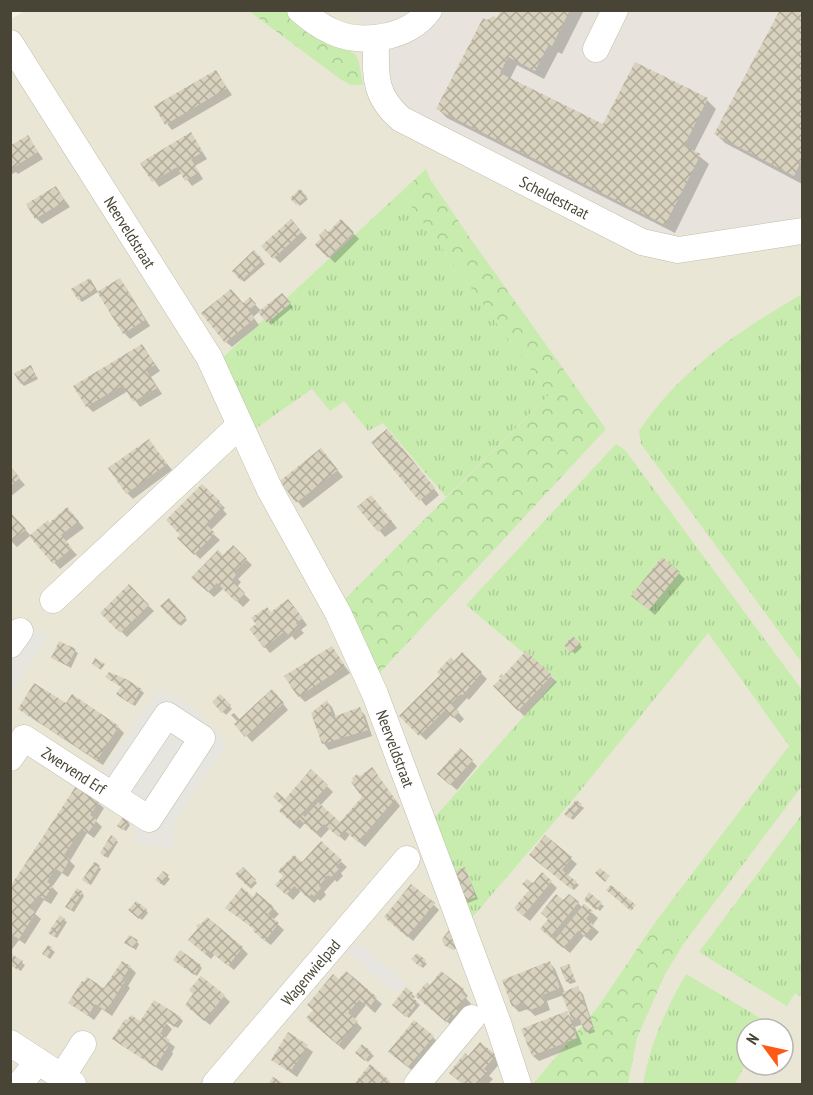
<svg xmlns="http://www.w3.org/2000/svg" width="813" height="1095" font-family="'PT Sans Narrow',sans-serif">
<style>
.residential{fill:#eae6d6;fill-rule:evenodd}
.industrial{fill:#e8e4dd}
.grass{fill:url(#grass-tufts)}
.forest{fill:url(#forest-crowns)}
.parking{fill:#e6e5e0}
.shadow{fill:#0003}
.building{fill:url(#building-cross-hatch)}
.lines{fill:none;stroke-linecap:round;stroke-linejoin:round}
.minor-casing{stroke:#c2bdaa;stroke-width:27}
.minor{stroke:#fff;stroke-width:26}
.labels{text-anchor:middle;stroke-width:6;stroke-linejoin:round;paint-order:stroke}
.street-label{font-size:16px;fill:#494536;stroke:#fff}
</style>
<defs>
<pattern id="grass-tufts" width="24" height="20" patternUnits="userSpaceOnUse" patternTransform="scale(1.5)"><rect width="24" height="20" fill="#c7ecae"/><path d="M3 7l-1-3M5 7V3M7 7l1-3M15 17l-1-3M17 17v-4M19 17l1-3" fill="none" stroke="#accc96"/></pattern>
<pattern id="forest-crowns" width="20" height="18" patternUnits="userSpaceOnUse" patternTransform="scale(1.5)"><rect width="20" height="18" fill="#c7ecae"/><path d="M2 6a3 3 0 1 1 6 0M12 15a3 3 0 1 1 6 0" fill="none" stroke="#accc96"/></pattern>
<pattern id="building-cross-hatch" width="8" height="8" patternUnits="userSpaceOnUse" patternTransform="scale(1.5)"><rect width="8" height="8" fill="#d8d1bd"/><path d="M0 0l8 8M0 8l8-8" fill="none" stroke="#b1ab9a"/></pattern>
</defs>
<rect width="100%" height="100%" fill="#f5f3e8"/>
<!-- residential -->
<path class="residential" d="M26,10L352,11L358,14L381,106L798,224L802,218V1084H11V19ZM747,1029H783V1065H747Z"/>
<!-- industrial -->
<path class="industrial" d="M352,11H802V218L798,224L624,238L381,106L358,15Z"/>
<!-- grass -->
<g class="grass">
<path d="M401,192L549,395L446,497L383,423L368,431L344,401L330,411L312,389L255,429L219,361Z"/>
<path d="M802,294V663L641,444L639,431C679,370 740,330 802,294Z"/>
<path d="M616,444L625,450L802,690V786L684,943L654,924L789,746L708,633L571,802L471,919L434,818L556,680L466,605Z"/>
<path d="M802,814V997L795,993L787,1006L699,952Z"/>
<path d="M686,974L767,1022L763,1029H747V1061L735,1084H643C650,1044 666,1009 686,974Z"/>
</g>
<!-- forest -->
<g class="forest">
<path d="M249,11H288L355,54L359,62L363,85H351L340,79Z"/>
<path d="M426,169L430,179L468,235L606,429L374,679L340,604L549,395L401,192Z"/>
<path d="M654,924L684,943L665,974L637,1038L628,1084H533L598,1007Z"/>
</g>
<!-- parking -->
<g class="parking">
<path d="M11,618L48,635L11,694Z"/>
<path d="M159,689L194,708L226,744L175,823L172,849L135,842L137,820L100,776Z"/>
<path d="M356,941L405,982L396,993L347,952Z"/>
</g>
<!-- shadow -->
<g class="shadow">
<path d="M502,10H584L562,54L558,52L544,79L517,65L510,79L604,126L707,100L716,109L694,152L709,164L675,233L447,118L438,109Z"/>
<path d="M781,10H802V184L725,143L716,134Z"/>
<path d="M216,72L232,95L172,130L167,124Z"/>
<path d="M191,134L207,159L195,166L203,179L192,186L182,173L159,187L142,163Z"/>
<path d="M28,137L43,159L18,174L16,172L10,175V148Z"/>
<path d="M56,188L70,207L42,224L36,218Z"/>
<path d="M300,191L308,199L300,206L292,198Z"/>
<path d="M291,221L307,238L280,263L263,246Z"/>
<path d="M341,221L359,239L335,263L317,245Z"/>
<path d="M254,252L265,264L244,282L234,271Z"/>
<path d="M120,280L125,286L150,326L130,339L124,333Z"/>
<path d="M92,282L98,292L82,302L79,299Z"/>
<path d="M282,295L293,307L271,325L260,311L253,317L259,325L232,347L226,342L243,305L250,299L262,312Z"/>
<path d="M142,345L160,371L151,377L162,394L140,407L128,391L93,412L87,406Z"/>
<path d="M31,367L38,379L24,386L21,383Z"/>
<path d="M393,437L439,495L426,506L373,442Z"/>
<path d="M149,441L172,470L133,499L127,493Z"/>
<path d="M326,456L343,477L303,508L282,482Z"/>
<path d="M10,468L25,485L10,497Z"/>
<path d="M202,486L225,508L223,510L227,514L210,531L220,540L200,559L179,538Z"/>
<path d="M377,503L397,528L385,537L359,507Z"/>
<path d="M10,513L31,536L49,524L73,515L84,528L65,542L77,555L60,569L30,536L17,547L10,540Z"/>
<path d="M233,547L252,565L238,579L241,582L237,587L250,600L243,607L224,588L214,597L198,583Z"/>
<path d="M663,559L685,579L655,615L639,601Z"/>
<path d="M129,587L154,611L127,637L102,613Z"/>
<path d="M169,600L187,620L181,626L162,606Z"/>
<path d="M294,607L307,625L301,630L304,633L295,640L292,636L270,653L265,647L271,614Z"/>
<path d="M573,638L582,647L575,654L566,645Z"/>
<path d="M331,648L350,673L305,702L299,696Z"/>
<path d="M75,651L78,653L71,668L53,658Z"/>
<path d="M526,653L557,682L524,716L495,686Z"/>
<path d="M462,654L487,679L469,700L467,698L456,710L464,719L460,723L451,715L426,740L401,716Z"/>
<path d="M141,690L144,693L135,706L121,697Z"/>
<path d="M220,696L232,709L226,715L214,702Z"/>
<path d="M278,697L288,710L252,742L236,724L238,722L231,715L234,713L240,720Z"/>
<path d="M327,702L332,707L336,717L359,709L365,715L372,736L329,750L324,744L313,713Z"/>
<path d="M20,708L118,727L124,733L103,765L26,714Z"/>
<path d="M472,761L477,766L457,790L445,780Z"/>
<path d="M372,769L400,806L365,847L350,834L345,841L330,828L321,838L305,823L300,829L286,817L285,801L327,786L333,792L320,806L341,824L364,798L361,777Z"/>
<path d="M576,802L584,808L573,820L566,814Z"/>
<path d="M98,803L104,808L96,821L102,827L94,838L87,833L70,861L75,866L68,877L62,873L52,887L58,893L51,904L44,900L35,914L41,919L25,944L19,940L10,952V889Z"/>
<path d="M128,822L130,825L126,831L121,828Z"/>
<path d="M546,837L577,864L567,876L579,885L574,890L537,861Z"/>
<path d="M116,840L118,842L108,858L104,856Z"/>
<path d="M321,843L347,867L341,873L343,876L337,882L335,880L324,892L326,895L320,901L318,899L314,903L301,891L293,900L277,885L302,864Z"/>
<path d="M99,867L101,869L91,885L87,882Z"/>
<path d="M243,869L257,883L251,889L237,874Z"/>
<path d="M465,869L478,899L468,903L466,900Z"/>
<path d="M163,873L170,879L164,886L157,880Z"/>
<path d="M551,882L557,888L530,921L521,914L533,886Z"/>
<path d="M82,893L84,896L74,912L69,909Z"/>
<path d="M253,899L273,908L279,914L273,920L284,930L271,945L260,937Z"/>
<path d="M564,902L578,903L583,908L584,906L598,918L592,926L599,932L591,941L584,936L570,953L548,935Z"/>
<path d="M588,902L601,904L604,906L600,911Z"/>
<path d="M434,905L439,910L413,941L392,923Z"/>
<path d="M130,910H146L148,913L142,920Z"/>
<path d="M60,917L67,922L57,938L52,935Z"/>
<path d="M137,942L139,944L136,950L129,945Z"/>
<path d="M196,946L242,948L248,954L234,970L215,954L211,959Z"/>
<path d="M48,947L55,952L50,959L46,956Z"/>
<path d="M10,955L25,965L21,971L10,965Z"/>
<path d="M417,955L427,964L423,968L413,959Z"/>
<path d="M177,962L200,966L202,968L197,976Z"/>
<path d="M550,963L555,969L565,993L577,988L583,994L595,1032L589,1034L583,1024L575,1027L582,1044L539,1061L533,1056L566,1013L573,1019L564,995L547,1001L550,1010L535,1016L528,1009L519,1012L513,1006Z"/>
<path d="M568,965L576,982L570,984L567,981Z"/>
<path d="M130,967L136,973L128,986L130,988L112,1016L102,1009L94,1020L70,1002L105,990Z"/>
<path d="M346,973L382,1004L375,1013L366,1005L354,1020L362,1028L344,1050L314,1024L339,981Z"/>
<path d="M430,987L463,990L468,996L466,998L471,1004L452,1026L423,1002Z"/>
<path d="M407,989L415,997L413,999L420,1005L409,1018L394,1005Z"/>
<path d="M224,996L230,1002L210,1025L192,1010Z"/>
<path d="M180,1018L183,1021L178,1028L164,1021L172,1029L165,1039L175,1047L172,1052L173,1054L162,1071L120,1044L114,1039L141,1023Z"/>
<path d="M289,1034L313,1052L297,1077L273,1060Z"/>
<path d="M433,1037L438,1043L414,1072L396,1057Z"/>
<path d="M363,1046L374,1056L368,1062L357,1053Z"/>
<path d="M495,1056L501,1062L489,1076L493,1079L488,1084H463L451,1073L469,1058Z"/>
<path d="M370,1066L389,1082L392,1084H356Z"/>
</g>
<!-- building -->
<g class="building">
<path d="M501,10H570L552,46L549,44L535,71L508,57L500,73L603,124L635,62L708,98L684,146L701,154L665,225L436,109L483,18L487,20L493,16L497,18Z"/>
<path d="M780,10H802V159L794,176L714,134Z"/>
<path d="M216,70L227,88L165,125L154,106Z"/>
<path d="M191,132L203,152L191,159L199,172L185,181L177,167L152,182L140,163Z"/>
<path d="M28,135L38,152L11,169L10,146Z"/>
<path d="M56,186L65,201L35,219L26,204Z"/>
<path d="M300,189L307,196L296,205L290,198Z"/>
<path d="M291,219L302,232L273,259L261,246Z"/>
<path d="M341,219L354,232L328,258L315,245L321,238L319,235L325,229L328,232Z"/>
<path d="M254,250L263,260L241,281L232,271Z"/>
<path d="M90,278L96,289L78,300L71,289Z"/>
<path d="M120,278L145,320L123,334L97,292Z"/>
<path d="M231,289L243,303L250,297L256,304L248,310L255,318L225,343L201,313Z"/>
<path d="M282,293L291,303L267,323L258,312Z"/>
<path d="M142,344L155,365L146,370L157,388L133,402L123,385L86,407L73,386Z"/>
<path d="M31,365L36,376L20,384L14,373Z"/>
<path d="M387,429L435,488L419,501L371,442Z"/>
<path d="M149,439L167,464L126,494L108,468Z"/>
<path d="M321,448L338,470L296,503L280,481Z"/>
<path d="M10,466L20,478L10,486Z"/>
<path d="M202,484L220,501L218,503L222,507L206,524L215,533L194,555L177,538L180,535L166,520Z"/>
<path d="M371,495L392,521L378,532L357,507Z"/>
<path d="M67,507L79,521L61,535L72,548L53,564L29,536L48,520L49,523Z"/>
<path d="M10,512L26,529L10,542Z"/>
<path d="M233,545L247,559L234,572L236,575L232,580L245,593L236,602L217,583L208,592L191,578L218,550L223,555Z"/>
<path d="M662,557L680,572L649,610L631,596Z"/>
<path d="M129,584L149,605L120,633L100,613Z"/>
<path d="M169,598L186,617L178,625L160,606Z"/>
<path d="M288,599L303,618L296,623L299,627L288,635L285,631L264,648L249,629L256,624L251,618L267,607L271,612Z"/>
<path d="M573,636L581,644L571,653L564,645Z"/>
<path d="M59,641L76,649L68,666L51,658Z"/>
<path d="M332,646L345,666L298,697L284,676Z"/>
<path d="M526,651L552,675L518,711L493,686L501,678L499,677L502,674L503,676Z"/>
<path d="M462,652L482,672L463,695L461,694L451,703L459,712L453,718L445,710L419,736L399,716L440,675L437,672L451,657L454,661Z"/>
<path d="M95,658L105,664L101,670L92,664Z"/>
<path d="M109,672L126,679L142,689L132,705L116,694L121,687L105,677Z"/>
<path d="M34,683L66,703L72,694L119,726L97,760L18,709Z"/>
<path d="M272,689L284,703L245,737L234,724Z"/>
<path d="M220,694L231,705L222,713L212,702Z"/>
<path d="M327,700L333,717L360,707L368,730L322,744L311,713Z"/>
<path d="M460,748L473,760L450,785L437,774Z"/>
<path d="M372,767L395,799L358,842L344,830L338,837L324,824L315,833L299,819L294,824L279,811L283,806L273,797L277,792L285,799L311,769L328,785L302,814L305,817L318,802L340,822L362,797L351,782L353,781L352,778L357,774L360,776Z"/>
<path d="M76,786L99,801L90,815L97,820L88,833L81,829L64,855L70,859L62,873L55,868L47,882L53,886L44,899L38,895L29,908L36,912L19,939L12,935L10,938V887Z"/>
<path d="M576,800L582,804L570,819L564,814Z"/>
<path d="M123,817L129,821L123,830L117,826Z"/>
<path d="M111,835L117,839L105,857L100,853Z"/>
<path d="M545,835L572,857L562,870L577,882L571,889L529,855Z"/>
<path d="M321,841L342,860L336,867L339,869L331,877L328,875L319,886L321,888L314,896L311,894L308,898L294,886L286,895L275,885L283,876L278,871L294,855L302,862Z"/>
<path d="M94,862L100,865L88,884L82,880Z"/>
<path d="M243,867L256,880L248,887L235,874Z"/>
<path d="M465,867L476,897L465,901L454,872Z"/>
<path d="M600,868L610,876L605,882L595,873Z"/>
<path d="M163,871L169,875L161,884L155,880Z"/>
<path d="M542,872L552,881L523,916L514,908L529,890L522,884L527,879L533,883Z"/>
<path d="M411,884L435,903L407,937L384,917Z"/>
<path d="M611,885L636,905L631,911L606,890Z"/>
<path d="M242,887L253,897L256,892L274,907L268,914L279,923L265,941L253,931L254,929L225,908Z"/>
<path d="M77,888L83,892L71,910L65,907Z"/>
<path d="M589,892L602,903L596,910L584,900Z"/>
<path d="M556,894L563,900L569,894L579,902L550,937L540,929L548,919L541,913Z"/>
<path d="M136,901L147,909L139,919L128,910Z"/>
<path d="M584,904L593,911L586,919L594,925L584,936L578,931L563,948L554,941Z"/>
<path d="M60,915L65,919L54,937L48,933Z"/>
<path d="M207,917L243,947L228,966L208,950L205,954L188,940L198,928L196,926L199,923L200,925Z"/>
<path d="M450,929L457,948L452,950L444,945L442,939Z"/>
<path d="M129,935L138,940L133,948L124,943Z"/>
<path d="M48,945L53,948L47,957L42,954Z"/>
<path d="M180,950L201,965L194,975L173,960Z"/>
<path d="M10,953L23,961L18,970L10,965Z"/>
<path d="M417,953L426,960L420,967L411,959Z"/>
<path d="M122,961L131,966L122,979L125,981L106,1011L95,1004L88,1016L68,1003L82,981L84,982L87,977L104,988Z"/>
<path d="M550,961L560,988L542,995L545,1004L528,1011L524,1002L512,1007L502,980Z"/>
<path d="M569,964L575,979L566,982L560,967Z"/>
<path d="M346,971L377,997L369,1008L359,1000L348,1013L358,1021L338,1045L306,1018L313,1010L307,1005L333,974L339,979Z"/>
<path d="M441,971L464,989L461,992L466,997L457,1007L459,1009L454,1016L452,1014L446,1022L415,996L427,982L430,985Z"/>
<path d="M201,976L225,995L204,1021L185,1005L193,994L189,990Z"/>
<path d="M578,986L594,1029L585,1033L579,1017L572,1020L561,993Z"/>
<path d="M406,987L413,993L411,996L418,1002L406,1017L392,1005Z"/>
<path d="M154,1000L181,1017L175,1027L167,1022L160,1034L170,1040L166,1045L168,1047L155,1067L112,1039L125,1019L127,1020L131,1015L140,1021Z"/>
<path d="M567,1011L577,1038L532,1056L521,1029Z"/>
<path d="M414,1020L434,1036L408,1067L388,1052Z"/>
<path d="M288,1032L308,1045L290,1072L271,1060Z"/>
<path d="M480,1042L496,1055L484,1069L488,1072L478,1084H460L461,1083L449,1073L465,1053L468,1056Z"/>
<path d="M362,1044L372,1052L365,1061L355,1053Z"/>
<path d="M370,1064L390,1081L387,1084H354Z"/>
<path d="M273,1077L283,1083L282,1084L269,1083Z"/>
</g>
<g class="lines">
<defs>
<g id="minor">
<path d="M300,10C309,18 320,26 331,31C361,46 410,38 429,10"/>
<path id="s1" d="M376,38C376,73 372,94 401,119L642,242L678,250L802,231"/>
<path id="s2" d="M10,43L209,357L270,490L338,613L375,694L498,1023L518,1084"/>
<path d="M596,49L615,10"/>
<path d="M53,600L240,425"/>
<path d="M10,645L20,631"/>
<path id="s3" d="M10,758L24,738L149,819L202,738L167,715L113,795"/>
<path d="M10,1043L73,1084"/>
<path d="M62,1077L83,1044"/>
<path d="M20,1084L38,1061"/>
<path id="s4" d="M215,1084L407,859"/>
<path d="M417,1084L472,1018"/>
</g>
</defs>
<!-- minor casing -->
<use href="#minor" class="minor-casing"/>
<!-- minor -->
<use href="#minor" class="minor"/>
</g>
<g class="labels">
<!-- street labels -->
<g class="street-label">
<text dy="6" stroke="none"><textPath href="#s1" startOffset="261">Scheldestraat</textPath></text>
<text dy="6" stroke="none"><textPath href="#s2" startOffset="224">Neerveldstraat</textPath></text>
<text dy="6" stroke="none"><textPath href="#s2" startOffset="806">Neerveldstraat</textPath></text>
<text dy="6" stroke="none"><textPath href="#s3" startOffset="84">Zwervend Erf</textPath></text>
<text dy="6" stroke="none"><textPath href="#s4" startOffset="147">Wagenwielpad</textPath></text>
</g>
</g>
<!-- border -->
<rect width="813" height="1095" fill="none" stroke="#494536" stroke-width="24"/>
<!-- north arrow -->
<g transform="translate(765 1047) rotate(303)"><circle r="28" fill="#ffffff" stroke="#b6b5af" stroke-width="1.5"/>
<path d="M0-4.5L10 22L0 15L-10 22Z" fill="#ff5a15"/>
<text y="-9" font-size="16" font-weight="bold" text-anchor="middle" fill="#494536">N</text>
</g>
</svg>
